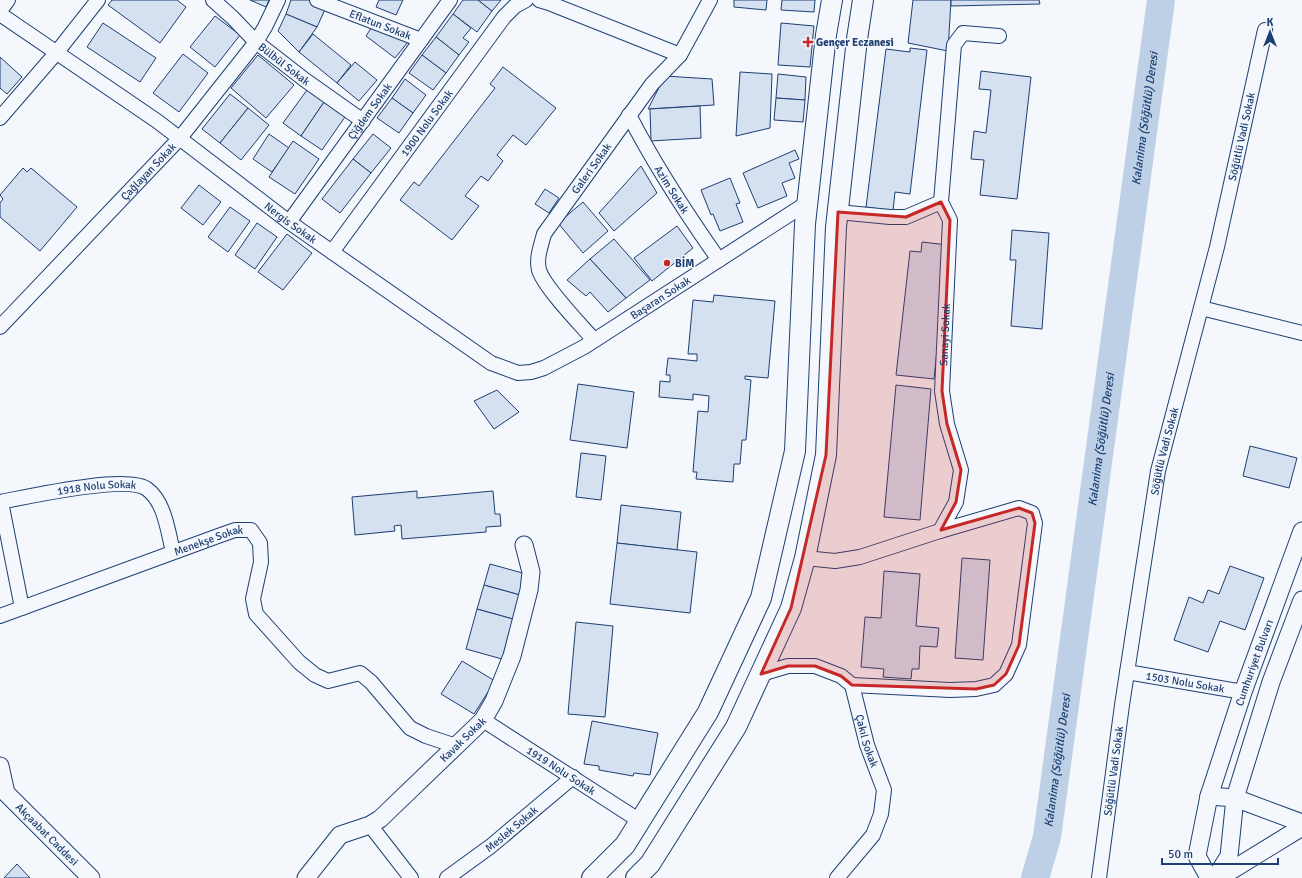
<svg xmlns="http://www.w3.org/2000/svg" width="1302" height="878" font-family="Signika,sans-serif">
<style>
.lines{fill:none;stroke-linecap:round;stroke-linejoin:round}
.river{stroke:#bed0e5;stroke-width:28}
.building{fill:#d5e0f0;stroke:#1d3f73}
.minor-casing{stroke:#1d3f73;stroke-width:16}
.tertiary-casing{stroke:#1d3f73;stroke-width:19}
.secondary-casing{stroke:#1d3f73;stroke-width:22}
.minor{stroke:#f4f7fb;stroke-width:14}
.tertiary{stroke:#f4f7fb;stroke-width:17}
.secondary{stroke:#f4f7fb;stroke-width:20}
.marked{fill:#c62828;fill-opacity:0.2;stroke:#c62828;stroke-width:3;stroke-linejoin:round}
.poi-dot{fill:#c62828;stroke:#f4f7fb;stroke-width:1.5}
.labels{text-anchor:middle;stroke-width:3;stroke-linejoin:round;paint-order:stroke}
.street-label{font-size:11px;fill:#1d3f73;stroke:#f4f7fb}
.poi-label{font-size:11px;font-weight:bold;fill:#1d3f73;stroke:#f4f7fb;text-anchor:start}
.water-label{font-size:12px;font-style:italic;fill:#1d3f73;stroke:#f4f7fb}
</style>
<rect width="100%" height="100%" fill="#f4f7fb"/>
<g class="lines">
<!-- river -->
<path class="river" id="s1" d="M1035,878L1047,837L1161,0"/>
</g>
<!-- building -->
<g class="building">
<path d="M112,0H177L186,7L160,43L108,5Z"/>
<path d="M250,0H269L266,7Z"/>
<path d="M291,0H315L327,5L317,27L286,14Z"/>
<path d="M379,0H403L396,15L376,7Z"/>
<path d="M463,0H478L492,11L477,32L453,14Z"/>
<path d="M478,0H501L492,11Z"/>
<path d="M734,0H767L766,10L734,7Z"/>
<path d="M782,0H815L814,12L781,10Z"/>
<path d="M913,0H951L948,51L908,43Z"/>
<path d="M951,0H1039L1040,4L951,6Z"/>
<path d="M286,14L317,27L299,52L278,31Z"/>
<path d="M453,14L471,28L463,38L469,42L459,55L436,37Z"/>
<path d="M215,16L240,35L215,67L190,47Z"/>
<path d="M375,22L408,42L395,58L366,36Z"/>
<path d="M103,23L156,58L140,82L87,47Z"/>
<path d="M781,23L814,26L810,67L778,65Z"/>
<path d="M313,34L351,65L337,83L299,52Z"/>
<path d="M436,37L459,55L446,73L422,55Z"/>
<path d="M910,48L927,50L910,194L895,192L893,211L866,207L886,49L910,52Z"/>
<path d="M183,54L208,73L179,112L153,93Z"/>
<path d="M258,55L294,85L266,118L231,88Z"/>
<path d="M422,55L446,73L433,90L409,73Z"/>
<path d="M0,57L22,77L7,94L0,88Z"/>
<path d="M355,62L377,80L359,101L337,83Z"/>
<path d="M503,67L556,108L526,145L513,135L497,155L503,161L488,181L481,176L465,196L479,206L452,240L400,200L414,182L419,186L495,88L490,84Z"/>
<path d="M981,71L1031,77L1017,199L980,195L984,160L971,159L974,131L986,133L991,90L979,89Z"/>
<path d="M740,72L772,74L770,128L736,136Z"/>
<path d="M778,74L806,77L805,100L776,98Z"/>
<path d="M665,76L712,79L714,105L648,109Z"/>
<path d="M405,79L426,95L413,113L392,98Z"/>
<path d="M307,90L324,102L301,136L283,123Z"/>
<path d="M230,94L248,108L220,143L202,129Z"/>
<path d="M392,98L413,113L399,133L377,118Z"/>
<path d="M776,98L805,100L803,122L774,120Z"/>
<path d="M324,102L345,117L322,150L301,136Z"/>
<path d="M700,106L701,138L651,141L650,109Z"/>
<path d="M248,108L269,125L241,160L220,143Z"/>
<path d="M269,134L289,148L272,172L253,159Z"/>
<path d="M373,134L391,148L371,173L353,159Z"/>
<path d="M293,141L319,159L295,194L269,177Z"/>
<path d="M795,150L799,159L789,163L795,178L782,183L787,196L758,208L743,173Z"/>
<path d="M353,159L371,173L340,213L322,199Z"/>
<path d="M641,166L657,193L614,231L599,213Z"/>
<path d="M23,168L27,172L31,168L77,207L40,251L0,217V203L3,199L0,195Z"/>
<path d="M730,178L740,203L736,204L743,222L720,231L713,214L711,215L701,190Z"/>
<path d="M199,185L221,202L203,225L181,208Z"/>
<path d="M545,189L559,198L549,213L535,204Z"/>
<path d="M583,202L608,231L583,253L558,223Z"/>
<path d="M230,207L250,221L228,252L208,237Z"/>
<path d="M257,223L277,237L255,269L235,255Z"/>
<path d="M677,226L693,248L652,281L634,258Z"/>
<path d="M1012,230L1049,233L1042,329L1011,326L1016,260H1010Z"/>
<path d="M287,234L312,253L283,290L258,272Z"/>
<path d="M614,239L650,280L626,298L590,259Z"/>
<path d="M922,242L948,245L934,379L896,375L910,251L921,252Z"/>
<path d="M590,259L626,298L608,312L590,292L586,296L567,280Z"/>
<path d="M714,295L775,301L768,378L745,376V379L751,380L746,440H742L740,464H734L733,482L696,479L697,472H693L698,411L708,412L709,396L693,394V400L659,397L660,381L670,382V375H666L668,358L697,361V354H688L693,300L713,302Z"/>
<path d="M578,384L634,392L627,448L570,440Z"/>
<path d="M896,385L931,389L920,520L884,517Z"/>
<path d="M497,390L519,412L494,429L474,401Z"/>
<path d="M1250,446L1297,458L1289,488L1243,476Z"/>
<path d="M581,453L606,456L601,500L576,497Z"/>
<path d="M417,491V498L493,491L495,514H500L501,526L486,527V532L402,539L401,525L394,526L395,531L355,535L352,497Z"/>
<path d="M621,505L681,512L677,550L617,543Z"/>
<path d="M617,543L697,552L690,613L610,604Z"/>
<path d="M962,558L990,560L983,660L955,658Z"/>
<path d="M490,564L526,574L520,595L484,585Z"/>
<path d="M1230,566L1264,578L1245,630L1220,621L1208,652L1174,640L1189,597L1203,603L1208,590L1219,594Z"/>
<path d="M884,571L920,574L916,626L939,628L937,647L920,646L919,669H912L911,679L883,677L884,669L861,667L865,617L881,618Z"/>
<path d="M484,585L520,595L513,619L477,609Z"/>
<path d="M477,609L513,619L502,659L466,649Z"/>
<path d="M576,622L613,626L605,717L568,714Z"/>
<path d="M462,661L495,681L474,714L441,694Z"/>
<path d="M592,721L658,733L650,775L634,773L633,776L599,770V766L584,764Z"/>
<path d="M17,864L30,878H4Z"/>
</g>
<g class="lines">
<defs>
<g id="minor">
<path id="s2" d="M213,0L233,18L256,42L305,80L363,121"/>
<path id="s3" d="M317,0L421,40"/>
<path d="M539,0L549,3L680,55"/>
<path d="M0,11L8,0"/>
<path id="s4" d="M0,14L157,121L289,222L491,363L518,373L531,372L544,368L584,347L807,203"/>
<path id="s5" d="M629,115C655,166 686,213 719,260"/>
<path d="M0,118L57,52L98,0"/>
<path d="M838,212L890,217H906L941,202"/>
<path id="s6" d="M289,222L450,0"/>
<path id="s7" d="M332,252L504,17L515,6L526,0"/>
<path d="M1201,308L1302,333"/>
<path id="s8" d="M0,327L180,138L256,42L265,27L278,0"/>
<path id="s9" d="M594,340C581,325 544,287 539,270C536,258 541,246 544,234L652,84L680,55L710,0"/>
<path id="s10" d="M0,502C27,497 127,474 147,489C165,502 168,532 173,552"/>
<path d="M1,502L22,608"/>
<path id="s11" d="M805,558L835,561L860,557L940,531L956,502L961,470L947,424L942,391L950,220L941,202L954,45L963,33L999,36"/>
<path id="s12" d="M0,616L218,536L235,530H251L260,543L261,562L253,599L256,614L299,662L315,675L328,681L360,673L371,682L410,728L426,736L456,746"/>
<path id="s13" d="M1127,672L1243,692"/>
<path id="s14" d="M761,674L788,666H815L841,676L852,685L867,745L884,790L881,814L873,835L837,878"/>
<path d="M852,685L950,690L976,689L994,685L1006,674L1019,645L1035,523L1032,513L1019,508L940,531"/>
<path id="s15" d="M483,720L640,821"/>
<path d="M370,825L411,878"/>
<path id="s16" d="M447,878L491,846L573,777"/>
<path id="s17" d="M1099,878L1122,705L1158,471L1217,247L1265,30"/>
</g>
<g id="tertiary">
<path id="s18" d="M0,766L6,793L91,878"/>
<path d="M1209,796L1235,798L1302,823"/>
<path id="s19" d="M306,878L340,835L370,825L380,819L483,720L494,701L512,656L529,590L531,572L524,545"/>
<path id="s20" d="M1209,878L1197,856L1209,796L1243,692L1302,531"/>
<path d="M1215,878L1229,856L1235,798L1271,682L1302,600"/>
<path d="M1219,878L1302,827"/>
</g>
<g id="secondary">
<path d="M592,878L625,845L708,712L761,598L795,451L805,224L826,35L832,0"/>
<path d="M636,878L650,864L736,727L791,608L805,558L826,455L836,227L857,39L863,0"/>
</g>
</defs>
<!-- minor casing -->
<use href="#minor" class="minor-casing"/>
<!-- tertiary casing -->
<use href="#tertiary" class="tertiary-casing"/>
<!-- secondary casing -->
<use href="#secondary" class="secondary-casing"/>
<!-- minor -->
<use href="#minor" class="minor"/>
<!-- tertiary -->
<use href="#tertiary" class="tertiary"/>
<!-- secondary -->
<use href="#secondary" class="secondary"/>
</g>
<!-- marked area -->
<path class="marked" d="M941,202L950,220L942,391L947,424L961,470L956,502L941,530L1019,508L1032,513L1035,523L1019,645L1006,674L994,685L976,689L852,685L841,676L815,666H788L761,674L791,608L826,455L838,212L906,217Z"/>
<!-- markers -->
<g class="poi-dot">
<path d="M806 36h4v4h4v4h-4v4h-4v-4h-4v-4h4z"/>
<circle cx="667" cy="263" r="4"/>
</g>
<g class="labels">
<!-- street labels -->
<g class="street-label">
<text dy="4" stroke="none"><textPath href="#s3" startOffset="68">Eflatun Sokak</textPath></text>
<text dy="4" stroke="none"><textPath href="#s2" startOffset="96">Bülbül Sokak</textPath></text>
<text dy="4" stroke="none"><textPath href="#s6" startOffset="137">Çiğdem Sokak</textPath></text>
<text dy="4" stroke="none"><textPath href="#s7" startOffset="160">1900 Nolu Sokak</textPath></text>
<text dy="4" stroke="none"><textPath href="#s17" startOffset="756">Söğütlü Vadi Sokak</textPath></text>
<text dy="4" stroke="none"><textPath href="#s9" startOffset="207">Galeri Sokak</textPath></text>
<text dy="4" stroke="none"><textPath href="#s8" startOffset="215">Çağlayan Sokak</textPath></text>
<text dy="4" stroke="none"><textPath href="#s5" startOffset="86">Azim Sokak</textPath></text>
<text dy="4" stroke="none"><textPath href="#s4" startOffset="358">Nergis Sokak</textPath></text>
<text dy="4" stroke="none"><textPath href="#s4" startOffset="794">Başaran Sokak</textPath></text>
<text dy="4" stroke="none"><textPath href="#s11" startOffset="343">Sanayi Sokak</textPath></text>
<text dy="4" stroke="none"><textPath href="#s17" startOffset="432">Söğütlü Vadi Sokak</textPath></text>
<text dy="4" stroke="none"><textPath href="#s10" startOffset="98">1918 Nolu Sokak</textPath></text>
<text dy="4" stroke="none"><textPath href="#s12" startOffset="222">Menekşe Sokak</textPath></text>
<text dy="4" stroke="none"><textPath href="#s20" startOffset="227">Cumhuriyet Bulvarı</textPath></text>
<text dy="4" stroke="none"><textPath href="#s13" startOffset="59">1503 Nolu Sokak</textPath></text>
<text dy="4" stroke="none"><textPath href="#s19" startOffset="213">Kavak Sokak</textPath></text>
<text dy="4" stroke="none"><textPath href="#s14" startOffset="155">Çakıl Sokak</textPath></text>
<text dy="4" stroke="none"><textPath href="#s15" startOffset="93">1919 Nolu Sokak</textPath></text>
<text dy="4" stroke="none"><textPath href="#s17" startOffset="108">Söğütlü Vadi Sokak</textPath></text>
<text dy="4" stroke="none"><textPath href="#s16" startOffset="81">Meslek Sokak</textPath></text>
<text dy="4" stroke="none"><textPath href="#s18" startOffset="86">Akçaabat Caddesi</textPath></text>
</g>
<!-- poi labels -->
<g class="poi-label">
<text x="816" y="46">Gençer Eczanesi</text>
<text x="675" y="267">BİM</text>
</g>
<!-- water labels -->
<g class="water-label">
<text dy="4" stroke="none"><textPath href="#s1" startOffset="768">Kalanima (Söğütlü) Deresi</textPath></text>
<text dy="4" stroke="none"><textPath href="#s1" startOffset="444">Kalanima (Söğütlü) Deresi</textPath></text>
<text dy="4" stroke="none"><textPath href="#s1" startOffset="120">Kalanima (Söğütlü) Deresi</textPath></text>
</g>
</g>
<!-- north arrow -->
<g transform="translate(1270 32)" stroke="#f4f7fb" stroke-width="3" paint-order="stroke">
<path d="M0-3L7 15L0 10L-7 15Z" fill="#1d3f73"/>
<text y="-6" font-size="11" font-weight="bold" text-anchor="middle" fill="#1d3f73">K</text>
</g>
<!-- scale -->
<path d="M1162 858v6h116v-6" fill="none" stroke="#1d3f73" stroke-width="2"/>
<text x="1168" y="858" font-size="12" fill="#1d3f73" stroke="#f4f7fb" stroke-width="3" paint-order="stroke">50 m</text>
</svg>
